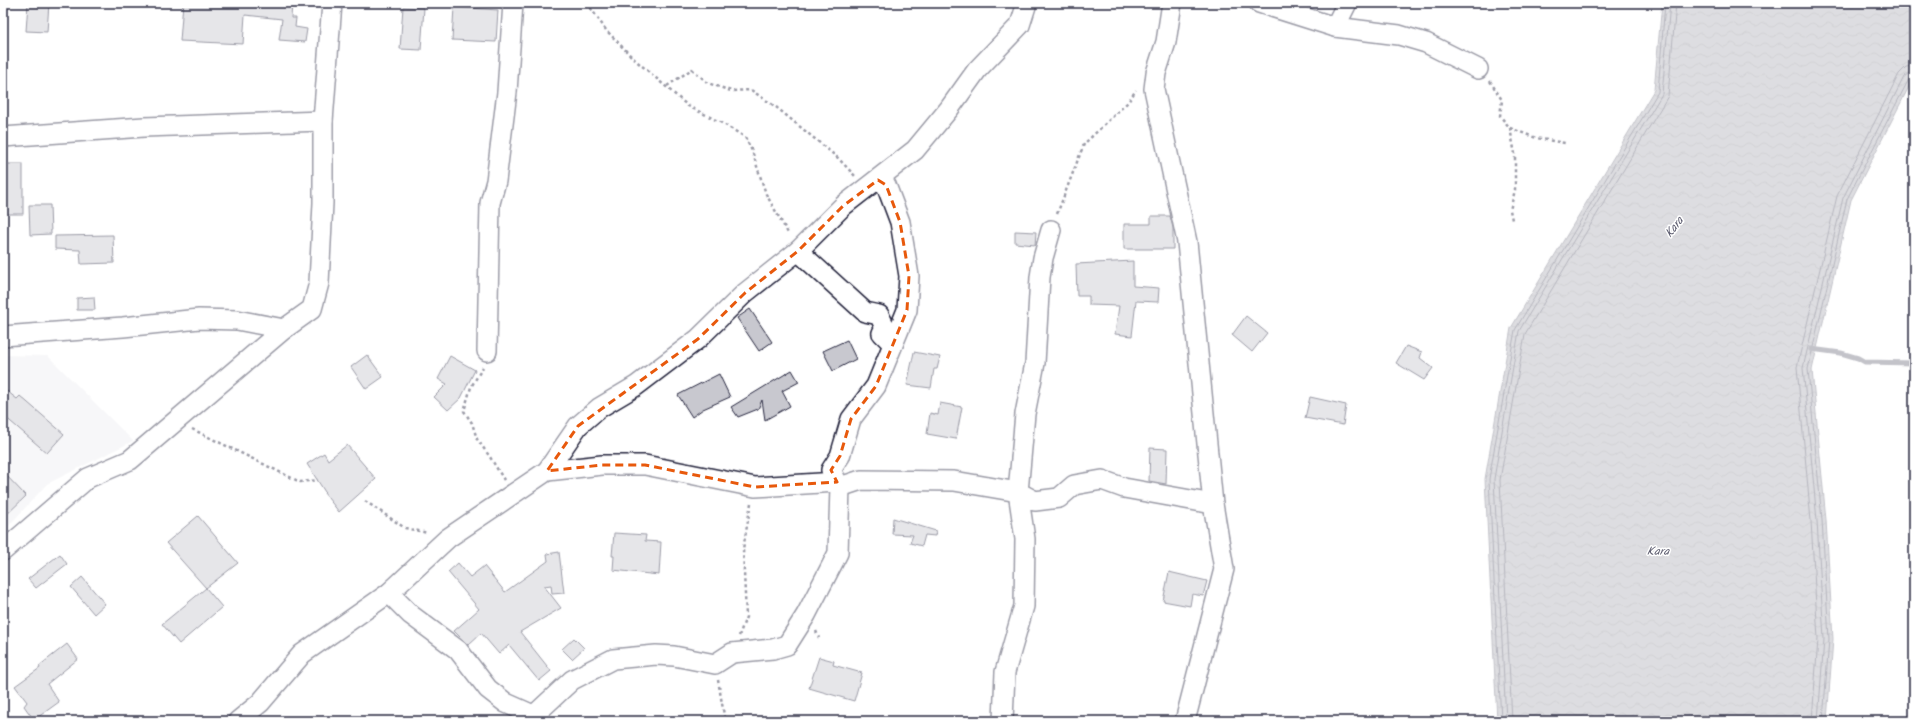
<svg xmlns="http://www.w3.org/2000/svg" width="1917" height="724" font-family="Kalam,sans-serif">
<style>
.built{fill:#eeeef1}
.water{fill:url(#water-waves);stroke:#7a7a88}
.lines{fill:none;stroke-linecap:round;stroke-linejoin:round}
.shore{stroke:#5c5c6f;stroke-width:1}
.stream{stroke:#7a7a88;stroke-width:5}
.building{fill:#c8c8cf;stroke:#22223b}
.minor-casing{stroke:#22223b;stroke-width:22}
.path{stroke:#22223b;stroke-width:2.5;stroke-dasharray:3 3;stroke-linecap:butt}
.minor{stroke:#fff;stroke-width:19}
.marked{fill:none;stroke:#e8590c;stroke-width:3;stroke-dasharray:8 5;stroke-linejoin:round}
.labels{text-anchor:middle;stroke-width:3;stroke-linejoin:round;paint-order:stroke}
.water-label{font-size:12px;font-style:italic;fill:#5c5c6f;stroke:#fff}
</style>
<defs>
<pattern id="water-waves" width="16" height="10" patternUnits="userSpaceOnUse"><rect width="16" height="10" fill="#b4b4bc"/><path d="M0 5q4-4 8 0t8 0" fill="none" stroke="#9a9aa2"/></pattern>
</defs>
<rect width="100%" height="100%" fill="#fff"/>
<filter id="ink" filterUnits="userSpaceOnUse"><feTurbulence type="fractalNoise" baseFrequency=".025" numOctaves="2"/><feDisplacementMap in="SourceGraphic" scale="8" xChannelSelector="R" yChannelSelector="G"/><feConvolveMatrix kernelMatrix="1 2 1 2 8 2 1 2 1" color-interpolation-filters="sRGB"/></filter>
<g filter="url(#ink)">
<!-- built -->
<path class="built" d="M3,355L48,356L133,441L47,484L3,532Z"/>
<!-- water -->
<path class="water" d="M1662,3H1914V77L1851,200L1812,370L1826,520L1833,639L1827,721H1497L1485,479L1511,328L1654,90Z"/>
<g class="lines">
<!-- shore -->
<g class="shore">
<path d="M1501,721L1489,479L1515,330L1658,92L1665,3"/>
<path d="M1506,721L1494,479L1519,331L1662,94L1670,3"/>
<path d="M1512,721L1500,480L1525,334L1668,96L1676,3"/>
<path d="M1812,721L1818,639L1811,521L1797,367L1837,196L1899,74L1906,67L1914,66"/>
<path d="M1818,721L1824,639L1817,521L1803,368L1843,198L1904,77L1909,73L1914,72"/>
<path d="M1823,721L1829,639L1822,520L1808,369L1847,199L1909,79L1914,77"/>
</g>
<!-- stream -->
<path class="stream" d="M1811,349L1841,353L1858,358L1865,362L1914,363"/>
</g>
<!-- building -->
<g class="building">
<path d="M28,3H49L47,32L26,31Z"/>
<path d="M183,3H292L291,18H296L295,27L307,29L305,42L279,40L282,19L245,15L243,44L180,41Z"/>
<path d="M403,7L424,8L421,50L400,49Z"/>
<path d="M454,7L498,10L496,42L452,40Z"/>
<rect x="3" y="164" width="20" height="50"/>
<path d="M29,205H50L51,234L30,235Z"/>
<path d="M1151,216H1170L1173,228V249H1124V224H1151Z"/>
<path d="M1015,231L1036,232L1035,245L1015,243Z"/>
<path d="M113,235L114,263L81,264L80,250L55,249V236Z"/>
<path d="M1133,261V286L1159,288L1158,302L1136,301L1132,336L1115,334L1119,306L1089,305V296H1077L1076,264Z"/>
<path d="M94,297L95,310H77V298Z"/>
<path d="M750,309L772,342L759,351L737,318Z"/>
<path d="M1246,316L1267,333L1252,352L1232,335Z"/>
<path d="M847,340L856,359L833,371L823,351Z"/>
<path d="M1406,346L1422,352L1420,358L1433,368L1424,380L1396,363Z"/>
<path d="M914,352L940,357L937,369H934L931,388L907,385Z"/>
<path d="M367,355L383,377L366,389L351,367Z"/>
<path d="M450,356L475,370L461,398L448,410L434,397L447,384L438,379Z"/>
<path d="M792,370L799,382L782,391L790,406L765,420L762,400L758,409L738,417L731,407Z"/>
<path d="M719,374L730,397L703,409L692,417L678,395Z"/>
<path d="M3,388L17,399L20,396L64,434L47,453L3,415Z"/>
<path d="M1310,397L1346,405L1343,425L1305,418Z"/>
<path d="M940,403L962,407L956,439L927,434L930,413L938,415Z"/>
<path d="M347,445L376,479L339,512L324,493L325,492L307,464L324,453L328,460Z"/>
<path d="M1150,448L1167,449L1166,484L1149,481Z"/>
<path d="M3,472L26,496L3,518Z"/>
<path d="M198,516L238,563L206,588L166,543Z"/>
<path d="M893,518L936,531L935,536L925,535L922,546L910,543L913,535L892,534Z"/>
<path d="M614,533L646,535L645,541L661,542L659,575L613,570L614,556H612Z"/>
<path d="M559,552L564,593L552,594L551,585L544,586L561,608L520,632L551,671L539,681L509,645L499,654L481,633L468,645L454,631L479,609L448,572L458,563L470,577L484,566L505,592L548,561L547,554Z"/>
<path d="M60,554L67,564L36,588L28,579Z"/>
<path d="M1169,572L1207,581L1203,596L1192,594L1190,606L1163,601Z"/>
<path d="M82,577L105,604L94,614L71,587Z"/>
<path d="M206,588L222,607L179,644L162,624Z"/>
<path d="M574,638L584,648L572,659L562,649Z"/>
<path d="M67,644L78,659L47,684L59,702L34,720L24,706L27,702L15,686L40,668L39,666Z"/>
<path d="M819,657L834,661L833,665L862,673L854,701L809,688Z"/>
</g>
<g class="lines">
<defs>
<g id="minor">
<path d="M1172,3L1166,42L1156,73L1154,89L1187,242L1213,504L1224,569L1185,721"/>
<path d="M1259,3L1335,27L1399,35L1426,43L1478,69"/>
<path d="M1335,27L1347,3"/>
<path d="M3,137L144,127L323,121"/>
<path d="M798,251L865,312L879,315L885,327L882,333L893,344"/>
<path d="M3,336L123,327L199,319L237,320L284,329"/>
<path d="M487,351L490,203L496,181L507,92L513,3"/>
<path d="M547,471L578,426L599,408L636,386L698,339L745,293L798,251L843,206L915,150L949,109L977,70L1020,25L1027,3"/>
<path d="M837,482L831,470L840,456L851,419L876,386L907,310L909,276L900,222L886,185L878,180"/>
<path d="M3,551L88,478L130,460L284,329L312,309L319,283L323,203V121L332,3"/>
<path d="M389,593L411,615L458,650L488,689L506,703L533,715"/>
<path d="M238,721L260,703L302,654L389,593L448,538L547,471L602,465H645L755,487L837,482L840,487L861,480L954,481L1018,492L1035,501L1059,498L1074,485L1102,480L1124,488L1213,504"/>
<path d="M528,721L572,680L613,659L656,655L674,656L715,664L732,653L773,649L787,645L806,615L838,553L840,487"/>
<path d="M1003,721L1005,672L1024,606L1025,539L1018,492L1025,414L1035,363L1040,277L1043,258L1051,230"/>
</g>
</defs>
<!-- minor casing -->
<use href="#minor" class="minor-casing"/>
<!-- path -->
<g class="path">
<path d="M587,3L606,30L633,58L688,106L720,122L745,137L752,151L766,194L789,235"/>
<path d="M1490,81L1502,100L1500,116L1510,128L1515,154V190L1510,210L1512,220"/>
<path d="M667,86L692,69L708,83L731,91L751,90L776,107L838,158L855,176"/>
<path d="M1510,128L1536,138L1565,143"/>
<path d="M1057,214L1084,144L1128,102L1136,90"/>
<path d="M483,367L471,387L464,411L472,423L477,439L490,457L504,480"/>
<path d="M192,429L300,482L318,480"/>
<path d="M365,501L405,528L428,533"/>
<path d="M816,631L819,638"/>
<path d="M739,636L746,617L743,549L751,503"/>
<path d="M718,680L725,721"/>
</g>
<!-- minor -->
<use href="#minor" class="minor"/>
</g>
</g>
<!-- marked area -->
<path d="M0 0H1917V724H0ZM878,180L886,185L900,222L909,276L907,310L876,386L851,419L840,456L831,470L837,482L755,487L645,465H602L547,471L578,426L698,339L745,293L798,251L843,206Z" fill="#fff" fill-opacity=".55" fill-rule="evenodd"/>
<path class="marked" d="M878,180L886,185L900,222L909,276L907,310L876,386L851,419L840,456L831,470L837,482L755,487L645,465H602L547,471L578,426L698,339L745,293L798,251L843,206Z"/>
<g class="labels">
<!-- water labels -->
<g class="water-label">
<text transform="translate(1674 227) rotate(-53)" y="4">Kara</text>
<text x="1658" y="555">Kara</text>
</g>
</g>
<!-- margin -->
<rect width="1917" height="724" fill="none" stroke="#fff" stroke-width="16"/>
<rect x="8" y="8" width="1901" height="708" fill="none" stroke="#22223b" stroke-width="1.5" filter="url(#ink)"/>
</svg>
